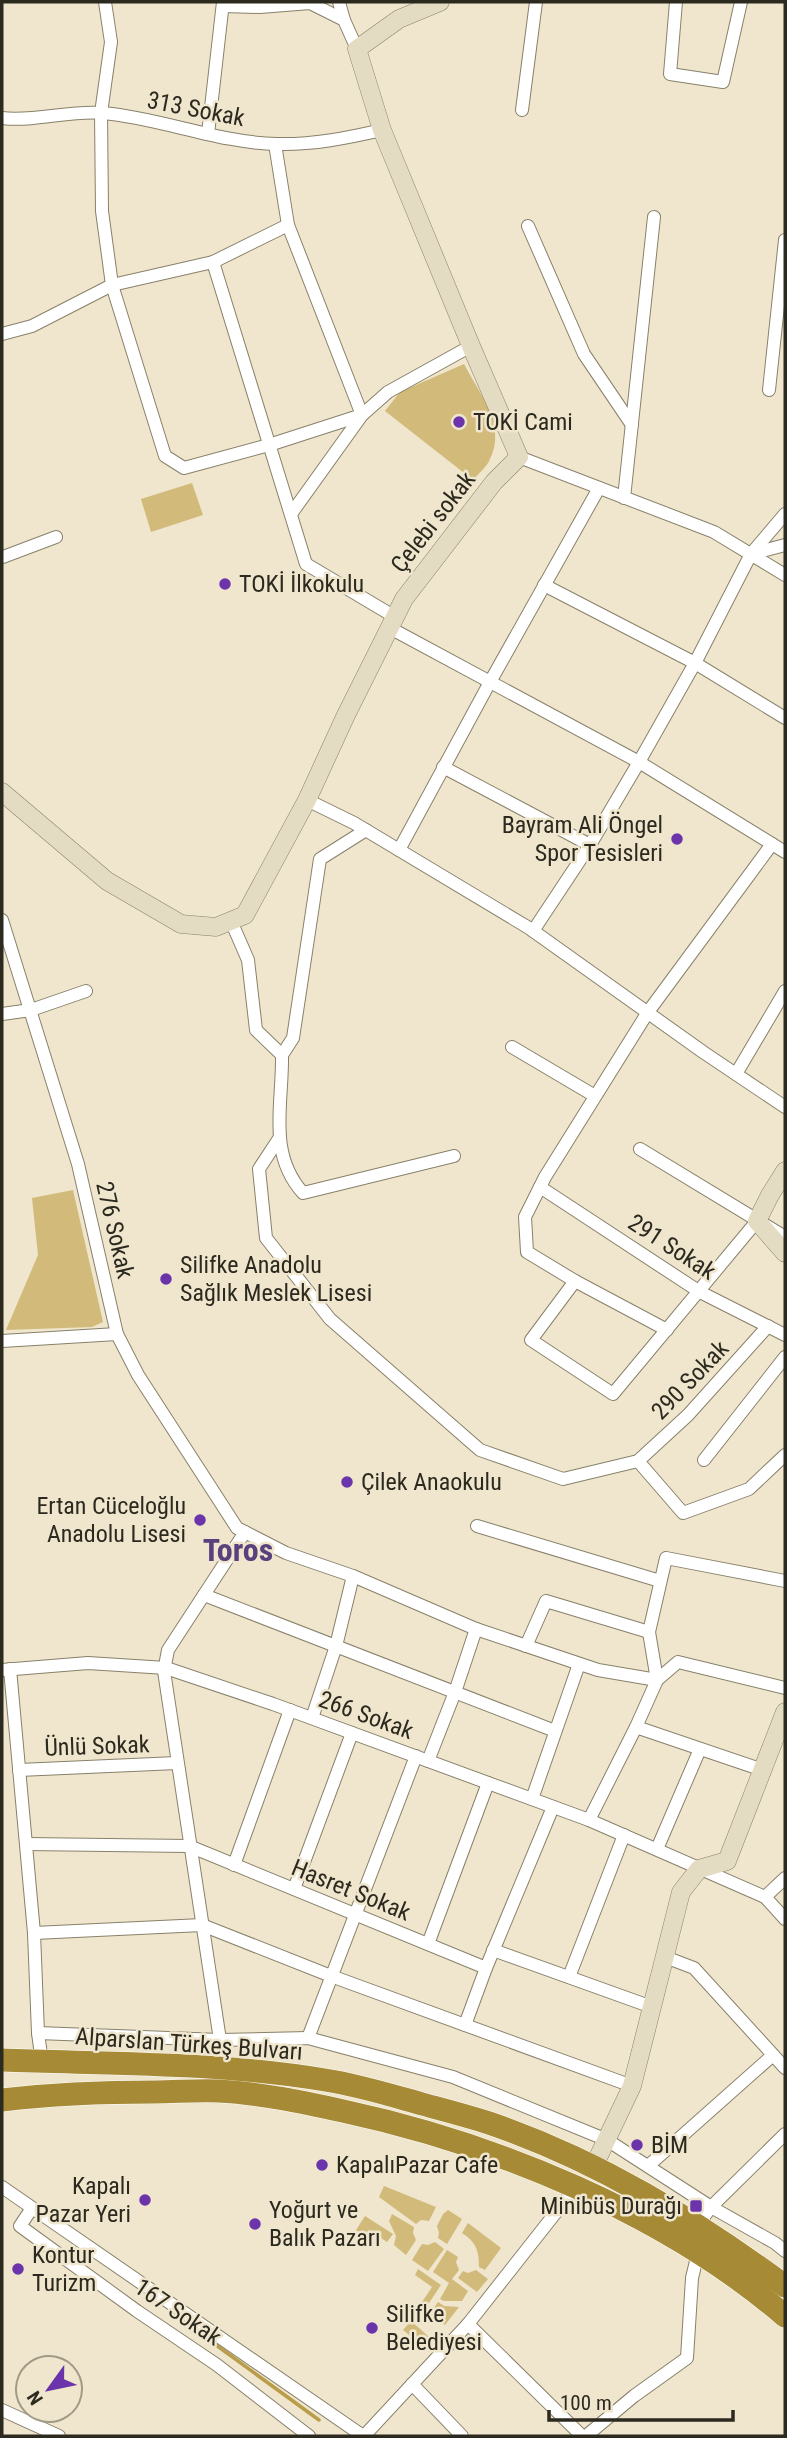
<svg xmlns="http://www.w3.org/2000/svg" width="787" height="2438" font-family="'Roboto Condensed',sans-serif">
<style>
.green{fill:#d1ba7a}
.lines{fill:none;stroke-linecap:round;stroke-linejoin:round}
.stream{stroke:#b99d49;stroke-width:3.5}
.street-casing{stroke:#88806a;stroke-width:14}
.secondary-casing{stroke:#88806a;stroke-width:19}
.highway-casing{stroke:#fff;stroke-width:24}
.street{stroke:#fff;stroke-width:12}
.secondary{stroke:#e4dcc2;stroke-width:18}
.highway{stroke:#a68a35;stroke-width:23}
.poi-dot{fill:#6b34ab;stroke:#efe6cd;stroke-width:2.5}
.labels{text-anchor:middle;stroke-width:5;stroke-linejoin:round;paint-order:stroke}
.street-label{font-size:24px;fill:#2c291f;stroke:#efe6cd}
.poi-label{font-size:24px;fill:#2c291f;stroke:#efe6cd;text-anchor:start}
.district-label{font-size:32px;font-weight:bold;fill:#59417d;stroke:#efe6cd}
</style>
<rect width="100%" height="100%" fill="#efe6cd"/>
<!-- green -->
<g class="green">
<path d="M464,364C479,393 507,426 490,459C487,467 478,474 473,480L385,411L400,392Z"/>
<path d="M192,483L203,515L151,532L141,499Z"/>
<path d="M73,1190L103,1322L92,1327L6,1330L38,1255L32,1198Z"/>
<path d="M384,2186L436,2207L429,2221L421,2220L416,2224L379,2197Z"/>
<path d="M448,2210L462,2219L447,2244L438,2238L439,2233L437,2226L443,2214Z"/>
<path d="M392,2214L414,2227L413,2233L416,2240L406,2255L394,2245L396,2236L389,2221Z"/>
<path d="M365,2216L393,2234L387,2242L369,2230L365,2236L356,2230Z"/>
<path d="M468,2223L501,2248L485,2270L479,2267C479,2250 476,2242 462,2233Z"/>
<path d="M435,2242L444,2249L428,2271L412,2260L422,2244L428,2245Z"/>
<path d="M447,2250L458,2257L456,2262L459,2270L452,2279L468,2291L462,2301H444L440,2299L449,2283L433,2272Z"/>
<path d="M418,2269L441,2285L419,2318L414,2314L432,2287L415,2275Z"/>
<path d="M476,2270L488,2279L477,2292L458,2278L463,2271L468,2273Z"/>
<path d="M438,2302L444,2306L459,2307L445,2325L430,2314Z"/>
<path d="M411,2321L437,2344L430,2352L403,2330Z"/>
</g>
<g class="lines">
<!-- stream -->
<path class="stream" d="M209,2340L319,2420"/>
<defs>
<g id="street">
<path d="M105,2L111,42L101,113L102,211L112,285L165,456L184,468L269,445L362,415L288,225"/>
<path d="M339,2L344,20"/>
<path d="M676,2L670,74L723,82L741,2"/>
<path d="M223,6L260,7L310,3L344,20L357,49"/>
<path d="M522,110L536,2"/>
<path d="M2,118C35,122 70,110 103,113C161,118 219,143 277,144C313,145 347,138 382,130"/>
<path d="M208,134L223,2"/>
<path d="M528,226L584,354L632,425"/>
<path d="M213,262L306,564L395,617"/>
<path d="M2,334L32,326L112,285L213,262L288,225L275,144"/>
<path d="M769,390L785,240"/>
<path d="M519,457L714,532L785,575"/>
<path d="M624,498L654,217"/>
<path d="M291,514L362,415L388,392L471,346"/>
<path d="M751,554L785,545"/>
<path d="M3,557L56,537"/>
<path d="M544,585L695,663L785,718"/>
<path d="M390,628L639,762L785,852"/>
<path d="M443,767L590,845"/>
<path d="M307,800L354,823L529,928L703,1052L785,1107"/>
<path d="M399,850L490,682L599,488"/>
<path d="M2,920L78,1164L117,1334L138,1375L237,1528L286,1553L353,1576L476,1629L598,1670L657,1680L678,1662L785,1688"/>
<path d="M231,921L248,960L256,1030L282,1055L293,1038L320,859L366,830"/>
<path d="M533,931L590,845L639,762L695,663L751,554L785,514"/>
<path d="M2,1014L31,1010L86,991"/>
<path d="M512,1047L595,1096"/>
<path d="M282,1055C283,1104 267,1153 303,1193L454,1156"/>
<path d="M736,1074L785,991"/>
<path d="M280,1137L259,1169L266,1238L330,1319L480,1450L563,1479L638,1461L688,1415L768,1326"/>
<path d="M640,1149L785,1237"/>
<path d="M540,1187L700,1292L785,1335"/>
<path d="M575,1281L531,1340L613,1394L757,1221"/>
<path d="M667,1330L575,1281L527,1252L525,1217L545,1177L648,1012L772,844"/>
<path d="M2,1341L117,1334"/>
<path d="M704,1460L785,1357"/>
<path d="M638,1461L683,1513L749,1489L785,1455"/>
<path d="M477,1526L660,1581"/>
<path d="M204,1595L555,1731"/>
<path d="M526,1646L546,1601L649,1632"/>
<path d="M10,1669L34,1933L38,2033L42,2062"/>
<path d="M2,1670L88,1663L166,1668L273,1704L589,1820L765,1897L785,1919"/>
<path d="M312,1718L336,1646L353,1576"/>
<path d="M636,1727L763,1770"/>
<path d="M428,1761L455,1692L476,1629"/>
<path d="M19,1770L177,1763"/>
<path d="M532,1799L579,1664"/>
<path d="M589,1820L636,1727L657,1680L649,1632L666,1558L785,1581"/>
<path d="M26,1844L189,1846L486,1968L553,1807"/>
<path d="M657,1849L700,1749"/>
<path d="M234,1865L290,1710"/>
<path d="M294,1889L352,1733"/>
<path d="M765,1897L785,1878"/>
<path d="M34,1933L202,1925L331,1976L632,2086"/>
<path d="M428,1944L488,1783"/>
<path d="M493,1950L652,2007"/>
<path d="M665,1957L694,1968L785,2068"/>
<path d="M569,1977L624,1835"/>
<path d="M465,2025L486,1968"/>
<path d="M38,2033L220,2040L308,2038L453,2077L607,2140L711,2207L775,2243L785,2251"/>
<path d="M308,2038L416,1756"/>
<path d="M221,2068L220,2040L164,1671L168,1650L245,1532"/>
<path d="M648,2166L773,2055"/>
<path d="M2,2187L363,2436"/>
<path d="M32,2208L20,2226L137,2311L217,2365L309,2436"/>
<path d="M698,2225L711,2207L785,2134"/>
<path d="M468,2324L582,2436"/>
<path d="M412,2384L462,2436"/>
<path d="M2,2410L59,2436"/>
<path d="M364,2436L468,2324L576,2187"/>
<path d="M586,2436L634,2396L687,2358L692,2278L698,2253"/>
</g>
<g id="secondary">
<path d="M2,792L107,881L181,924L216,927L245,915L307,800L346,715L404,599L494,482L519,457L471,346L382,130L357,49L399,19L440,2"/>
<path d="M785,1171L770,1195L757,1221L785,1253"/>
<path d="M594,2166L632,2086L681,1892L699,1869L727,1861L785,1712"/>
</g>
<g id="highway">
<path d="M2,2060C109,2064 218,2062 325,2080C358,2085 390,2095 422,2104C444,2110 467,2116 489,2123C597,2160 694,2219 785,2286"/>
<path d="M2,2100C53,2094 103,2092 155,2092C176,2092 197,2090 218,2091C260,2093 302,2102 343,2111C496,2144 665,2213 785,2316"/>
</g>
</defs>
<!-- street casing -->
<use href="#street" class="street-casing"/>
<!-- secondary casing -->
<use href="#secondary" class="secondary-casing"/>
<!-- highway casing -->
<use href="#highway" class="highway-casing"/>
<!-- street -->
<use href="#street" class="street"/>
<!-- secondary -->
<use href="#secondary" class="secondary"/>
<!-- highway -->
<use href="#highway" class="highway"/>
</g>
<!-- markers -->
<g class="poi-dot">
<circle cx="459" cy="422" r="7"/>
<circle cx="225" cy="584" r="7"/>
<circle cx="677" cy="839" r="7"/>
<circle cx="166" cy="1279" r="7"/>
<circle cx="347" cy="1482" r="7"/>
<circle cx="200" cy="1520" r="7"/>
<circle cx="637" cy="2145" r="7"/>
<circle cx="322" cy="2165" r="7"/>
<circle cx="145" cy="2200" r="7"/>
<rect x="689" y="2199" width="14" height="14" rx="3.5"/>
<circle cx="255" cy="2224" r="7"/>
<circle cx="18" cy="2269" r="7"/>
<circle cx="372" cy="2328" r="7"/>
</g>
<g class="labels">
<!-- street labels -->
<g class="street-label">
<text transform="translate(196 109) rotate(11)" y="8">313 Sokak</text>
<text transform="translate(433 522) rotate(-52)" y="8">Çelebi sokak</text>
<text transform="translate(115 1230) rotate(77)" y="8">276 Sokak</text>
<text transform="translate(672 1247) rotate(33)" y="8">291 Sokak</text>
<text transform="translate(690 1380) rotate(-46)" y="8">290 Sokak</text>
<text transform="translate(366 1715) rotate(20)" y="8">266 Sokak</text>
<text transform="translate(97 1746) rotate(-2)" y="8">Ünlü Sokak</text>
<text transform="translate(351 1890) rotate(22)" y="8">Hasret Sokak</text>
<text transform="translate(189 2044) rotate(4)" y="8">Alparslan Türkeş Bulvarı</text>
<text transform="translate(178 2312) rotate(34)" y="8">167 Sokak</text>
</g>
<!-- poi labels -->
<g class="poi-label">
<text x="473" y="430">TOKİ Cami</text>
<text x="239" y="592">TOKİ İlkokulu</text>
<text x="663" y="833" text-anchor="end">Bayram Ali Öngel<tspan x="663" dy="28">Spor Tesisleri</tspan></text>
<text x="180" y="1273">Silifke Anadolu<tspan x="180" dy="28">Sağlık Meslek Lisesi</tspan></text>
<text x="361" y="1490">Çilek Anaokulu</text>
<text x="186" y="1514" text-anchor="end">Ertan Cüceloğlu<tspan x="186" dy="28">Anadolu Lisesi</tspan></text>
<text x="651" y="2153">BİM</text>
<text x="336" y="2173">KapalıPazar Cafe</text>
<text x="131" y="2194" text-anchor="end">Kapalı<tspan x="131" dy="28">Pazar Yeri</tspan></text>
<text x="682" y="2214" text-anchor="end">Minibüs Durağı</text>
<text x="269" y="2218">Yoğurt ve<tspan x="269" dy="28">Balık Pazarı</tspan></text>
<text x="32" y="2263">Kontur<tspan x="32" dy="28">Turizm</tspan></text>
<text x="386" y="2322">Silifke<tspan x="386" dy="28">Belediyesi</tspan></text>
</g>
<!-- district labels -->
<g class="district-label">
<text x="238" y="1561">Toros</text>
</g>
</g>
<!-- border -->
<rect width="787" height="2438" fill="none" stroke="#2c291f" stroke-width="7"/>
<!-- north arrow -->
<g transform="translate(49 2389) rotate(237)"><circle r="33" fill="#efe6cd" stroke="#a19a87" stroke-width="2"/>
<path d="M0-5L12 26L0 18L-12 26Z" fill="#6b34ab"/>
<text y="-10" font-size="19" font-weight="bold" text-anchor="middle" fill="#2c291f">N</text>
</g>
<!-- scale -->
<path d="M549 2410v10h184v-10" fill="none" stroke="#2c291f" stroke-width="3.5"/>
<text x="560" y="2410" font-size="21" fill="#2c291f" stroke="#efe6cd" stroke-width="5" paint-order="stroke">100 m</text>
</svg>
